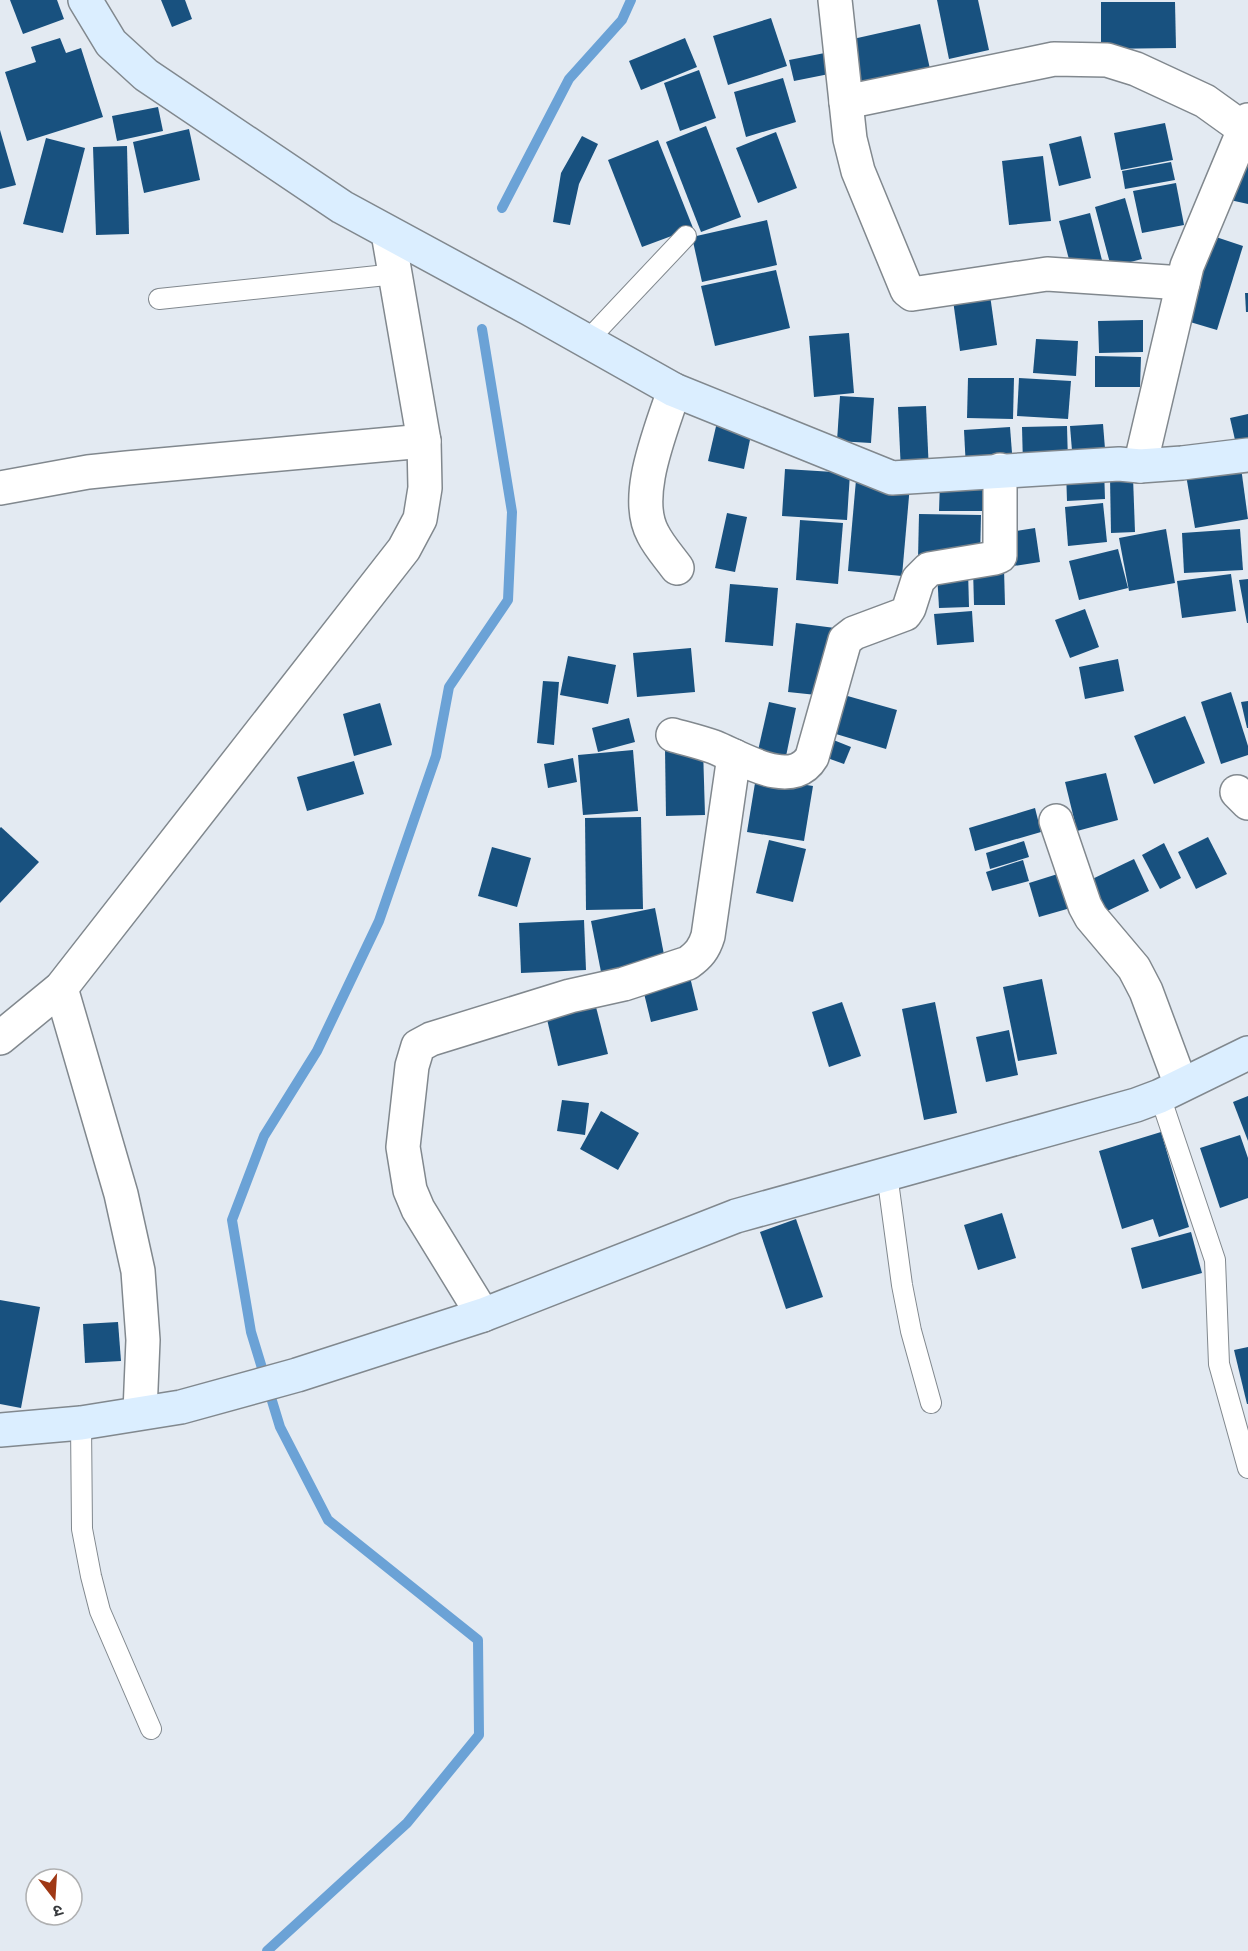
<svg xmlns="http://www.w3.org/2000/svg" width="1248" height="1951" font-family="'Roboto Condensed','Noto Sans Devanagari',sans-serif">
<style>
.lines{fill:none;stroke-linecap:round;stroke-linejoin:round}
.stream{stroke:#6ba2d6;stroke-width:10}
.building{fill:#18517f}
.lane-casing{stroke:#81888e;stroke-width:22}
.street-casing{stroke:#81888e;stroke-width:36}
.secondary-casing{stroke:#81888e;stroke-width:36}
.lane{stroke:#fff;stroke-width:20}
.street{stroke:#fff;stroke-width:33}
.secondary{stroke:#dbeeff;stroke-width:33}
</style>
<rect width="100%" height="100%" fill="#e3eaf2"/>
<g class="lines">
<!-- stream -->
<g class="stream">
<path d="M502,208L569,79L622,20L631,0"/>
<path d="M267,1951L407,1823L479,1735L478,1640L328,1520L280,1427L251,1332L232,1220L264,1136L317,1051L379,921L436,756L449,687L508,600L512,512L482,329"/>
</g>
</g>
<!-- building -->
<g class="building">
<path d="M10,0H57L64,19L23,34Z"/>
<path d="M161,0H185L192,19L172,27Z"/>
<path d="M937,0H978L989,50L949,59Z"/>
<path d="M1101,2H1175L1176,48L1101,49Z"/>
<path d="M771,18L787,66L728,85L713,36Z"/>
<path d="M920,24L930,69L855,87L844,41Z"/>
<path d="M60,38L66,53L81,48L103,117L27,141L5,72L36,62L31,47Z"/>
<path d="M685,38L697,67L641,90L629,61Z"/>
<path d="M835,51L839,72L794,81L789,60Z"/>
<path d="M699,70L716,118L680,131L664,83Z"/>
<path d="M783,78L796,122L746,137L734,92Z"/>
<path d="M158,107L163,131L117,141L112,116Z"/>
<path d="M1165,123L1173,160L1121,170L1114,133Z"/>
<path d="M706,126L741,217L701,232L666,142Z"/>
<path d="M189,129L200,180L144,193L133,142Z"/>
<path d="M0,130L16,185L0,189Z"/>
<path d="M776,132L797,188L758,203L736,148Z"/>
<path d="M582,136L598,144L579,184L570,225L553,222L561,173Z"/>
<path d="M1081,136L1091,178L1059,186L1049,144Z"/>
<path d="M46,138L85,148L63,233L23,224Z"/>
<path d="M658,140L693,228L642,247L608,160Z"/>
<path d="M127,146L129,234L96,235L93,147Z"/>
<path d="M1043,156L1051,221L1009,225L1002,161Z"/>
<path d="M1171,162L1175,180L1125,189L1122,171Z"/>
<path d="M1248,162V204L1230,200Z"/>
<path d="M1176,183L1184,225L1142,233L1133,191Z"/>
<path d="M1125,198L1142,259L1111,267L1095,207Z"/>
<path d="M1090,213L1103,264L1072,271L1059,221Z"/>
<path d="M767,220L777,265L702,282L692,237Z"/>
<path d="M1207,234L1243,246L1217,330L1180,319Z"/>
<path d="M776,270L790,328L715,346L701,286Z"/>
<path d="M989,288L997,345L960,351L952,293Z"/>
<path d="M1245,293H1248V312H1246Z"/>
<path d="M1143,320V352L1099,353L1098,321Z"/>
<path d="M849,333L854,393L814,397L809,336Z"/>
<path d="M1036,339L1078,341L1076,376L1033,373Z"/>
<path d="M1095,356L1141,357L1140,387H1095Z"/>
<path d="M968,378H1014L1013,419L967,418Z"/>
<path d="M1019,378L1071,381L1068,419L1017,416Z"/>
<path d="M840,396L874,398L871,443L837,441Z"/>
<path d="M926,406L929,472H901L898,407Z"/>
<path d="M1248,414V451L1238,453L1230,418Z"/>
<path d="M717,422L752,430L744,469L708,461Z"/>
<path d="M1103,424L1106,461L1073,463L1070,426Z"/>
<path d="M1067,426L1068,463L1023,465L1022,427Z"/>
<path d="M1010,427L1013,466L966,469L964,430Z"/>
<path d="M1240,460L1248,519L1195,528L1185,469Z"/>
<path d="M1104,468L1105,499L1067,501L1066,470Z"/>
<path d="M785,469L850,473L847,520L782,516Z"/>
<path d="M1110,477H1133L1135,532L1111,533Z"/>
<path d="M856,480L910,485L902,576L848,571Z"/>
<path d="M940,482L990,483L989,511H939Z"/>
<path d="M1103,503L1107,542L1068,546L1065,507Z"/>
<path d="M727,513L747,517L735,572L715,568Z"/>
<path d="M919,514L981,515L980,559H918Z"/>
<path d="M800,520L843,523L838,584L796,580Z"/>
<path d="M1035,528L1040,562L1007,567L1002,533Z"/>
<path d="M1166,529L1175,583L1129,591L1119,538Z"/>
<path d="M1240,529L1243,570L1184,573L1182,533Z"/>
<path d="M1118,549L1128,588L1079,600L1069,561Z"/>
<path d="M973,569H1004L1005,605H974Z"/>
<path d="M968,570L969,607L939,608L937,572Z"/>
<path d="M1231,574L1236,611L1182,618L1177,581Z"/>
<path d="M1248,579V623H1247L1239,580Z"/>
<path d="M730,584L778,588L773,646L725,642Z"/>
<path d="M1085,609L1099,647L1070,658L1055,620Z"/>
<path d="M972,611L974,642L937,645L934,614Z"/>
<path d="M796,623L835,628L826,696L788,692Z"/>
<path d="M691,648L695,692L637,697L633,653Z"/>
<path d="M568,656L616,665L608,704L560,695Z"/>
<path d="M1118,659L1124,691L1085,699L1079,667Z"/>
<path d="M543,681L559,682L554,745L537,743Z"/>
<path d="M1231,692L1248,746V755L1221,764L1201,702Z"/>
<path d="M837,693L897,710L886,749L826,731Z"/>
<path d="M1248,701V728H1247L1241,702Z"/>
<path d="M769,702L796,708L785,761L757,755Z"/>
<path d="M380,703L392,745L354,756L343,714Z"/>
<path d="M1185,716L1205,763L1154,784L1134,736Z"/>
<path d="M629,718L635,742L598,752L592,728Z"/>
<path d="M826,737L851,747L844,764L819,755Z"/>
<path d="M703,748L705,815L666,816L665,749Z"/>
<path d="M633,750L638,811L583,815L578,755Z"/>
<path d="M573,758L577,782L548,788L544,764Z"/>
<path d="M354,761L364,794L307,811L297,777Z"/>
<path d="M1106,773L1118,820L1077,831L1065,782Z"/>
<path d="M756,777L813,786L804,841L747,832Z"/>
<path d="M1035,808L1041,832L975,851L969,828Z"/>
<path d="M641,817L643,909L586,910L585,818Z"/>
<path d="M1,827L39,862L0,903V828Z"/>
<path d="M1208,837L1227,874L1196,889L1178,852Z"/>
<path d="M769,840L806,849L793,902L756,893Z"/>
<path d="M1024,841L1029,857L990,869L986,853Z"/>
<path d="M1164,843L1181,878L1160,889L1142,855Z"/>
<path d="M492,847L531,858L517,907L478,896Z"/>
<path d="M1134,859L1149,891L1101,914L1086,882Z"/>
<path d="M1023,860L1029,881L992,891L986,872Z"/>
<path d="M1064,872L1074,907L1039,917L1029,883Z"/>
<path d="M655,908L666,965L602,977L591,921Z"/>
<path d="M584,920L586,970L521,973L519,923Z"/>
<path d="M688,969L698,1010L651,1022L641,981Z"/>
<path d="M1042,979L1057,1054L1018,1061L1003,987Z"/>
<path d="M842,1002L861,1056L829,1067L812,1012Z"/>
<path d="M935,1002L957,1113L924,1120L902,1009Z"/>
<path d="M595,1003L608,1054L558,1066L546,1015Z"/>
<path d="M1009,1030L1018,1075L986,1082L976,1037Z"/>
<path d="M1248,1096V1141L1233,1102Z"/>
<path d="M562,1100L589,1103L585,1135L557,1131Z"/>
<path d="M601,1111L639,1133L618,1170L580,1149Z"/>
<path d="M1161,1132L1189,1227L1159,1237L1153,1219L1122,1229L1099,1151Z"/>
<path d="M1240,1135L1248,1158V1198L1220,1208L1200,1148Z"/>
<path d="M1002,1213L1016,1258L978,1270L964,1225Z"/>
<path d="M796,1219L823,1297L786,1309L760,1232Z"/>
<path d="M1191,1232L1202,1273L1142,1289L1131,1248Z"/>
<path d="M0,1300L40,1307L21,1408L0,1404Z"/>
<path d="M118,1322L121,1361L85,1363L83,1324Z"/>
<path d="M1248,1347V1404H1247L1234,1350Z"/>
</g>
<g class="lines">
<defs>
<g id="lane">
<path d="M159,299L396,274"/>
<path d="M587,341L686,236"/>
<path d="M1160,1096L1215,1260L1219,1364L1248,1468"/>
<path d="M887,1174L902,1285L911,1331L931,1403"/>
<path d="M81,1423L82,1529L91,1576L100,1611L151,1729"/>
</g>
<g id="street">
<path d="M835,0L850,139L858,171L907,290L912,294L1047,274L1183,283"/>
<path d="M846,102L1054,59L1107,60L1136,69L1205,101L1244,129"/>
<path d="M674,390C662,429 632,496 653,534C659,546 669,557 677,568"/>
<path d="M1140,466L1187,266L1248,120"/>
<path d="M0,488L88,472L127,468L424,441"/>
<path d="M673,735C687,739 700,742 714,747C741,758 792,791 812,757L845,640L854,633L905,614L909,608L918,580L929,569L995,558L1000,556V470"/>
<path d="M1237,792L1248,803"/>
<path d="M1056,821L1085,906L1091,917L1134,968L1146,991L1181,1085"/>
<path d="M61,988L121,1194L138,1271L143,1340L140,1412"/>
<path d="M0,1038L61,988L404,549L420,519L425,488L424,441L388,233"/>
<path d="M483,1315L418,1209L410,1190L403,1147L412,1066L418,1046L431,1039L570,996L624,984L688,963C699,955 704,949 708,936L734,756"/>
</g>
<g id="secondary">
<path d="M85,0L111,43L146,75L342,207L530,309L674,390L892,478L1119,464L1140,466L1182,463L1248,455"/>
<path d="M0,1430L81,1423L181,1407L297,1375L483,1315L736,1216L1136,1105L1160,1096L1248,1053"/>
</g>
</defs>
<!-- lane casing -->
<use href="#lane" class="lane-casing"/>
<!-- street casing -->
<use href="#street" class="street-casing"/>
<!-- secondary casing -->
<use href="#secondary" class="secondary-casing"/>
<!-- lane -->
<use href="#lane" class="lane"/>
<!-- street -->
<use href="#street" class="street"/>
<!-- secondary -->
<use href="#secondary" class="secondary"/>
</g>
<!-- north arrow -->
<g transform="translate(54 1897) rotate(163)"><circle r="28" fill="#ffffff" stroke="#afb0b1" stroke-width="1.5"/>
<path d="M0-4.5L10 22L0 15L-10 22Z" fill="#9f3815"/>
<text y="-9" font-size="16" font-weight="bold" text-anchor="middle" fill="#36393c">उ</text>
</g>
</svg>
